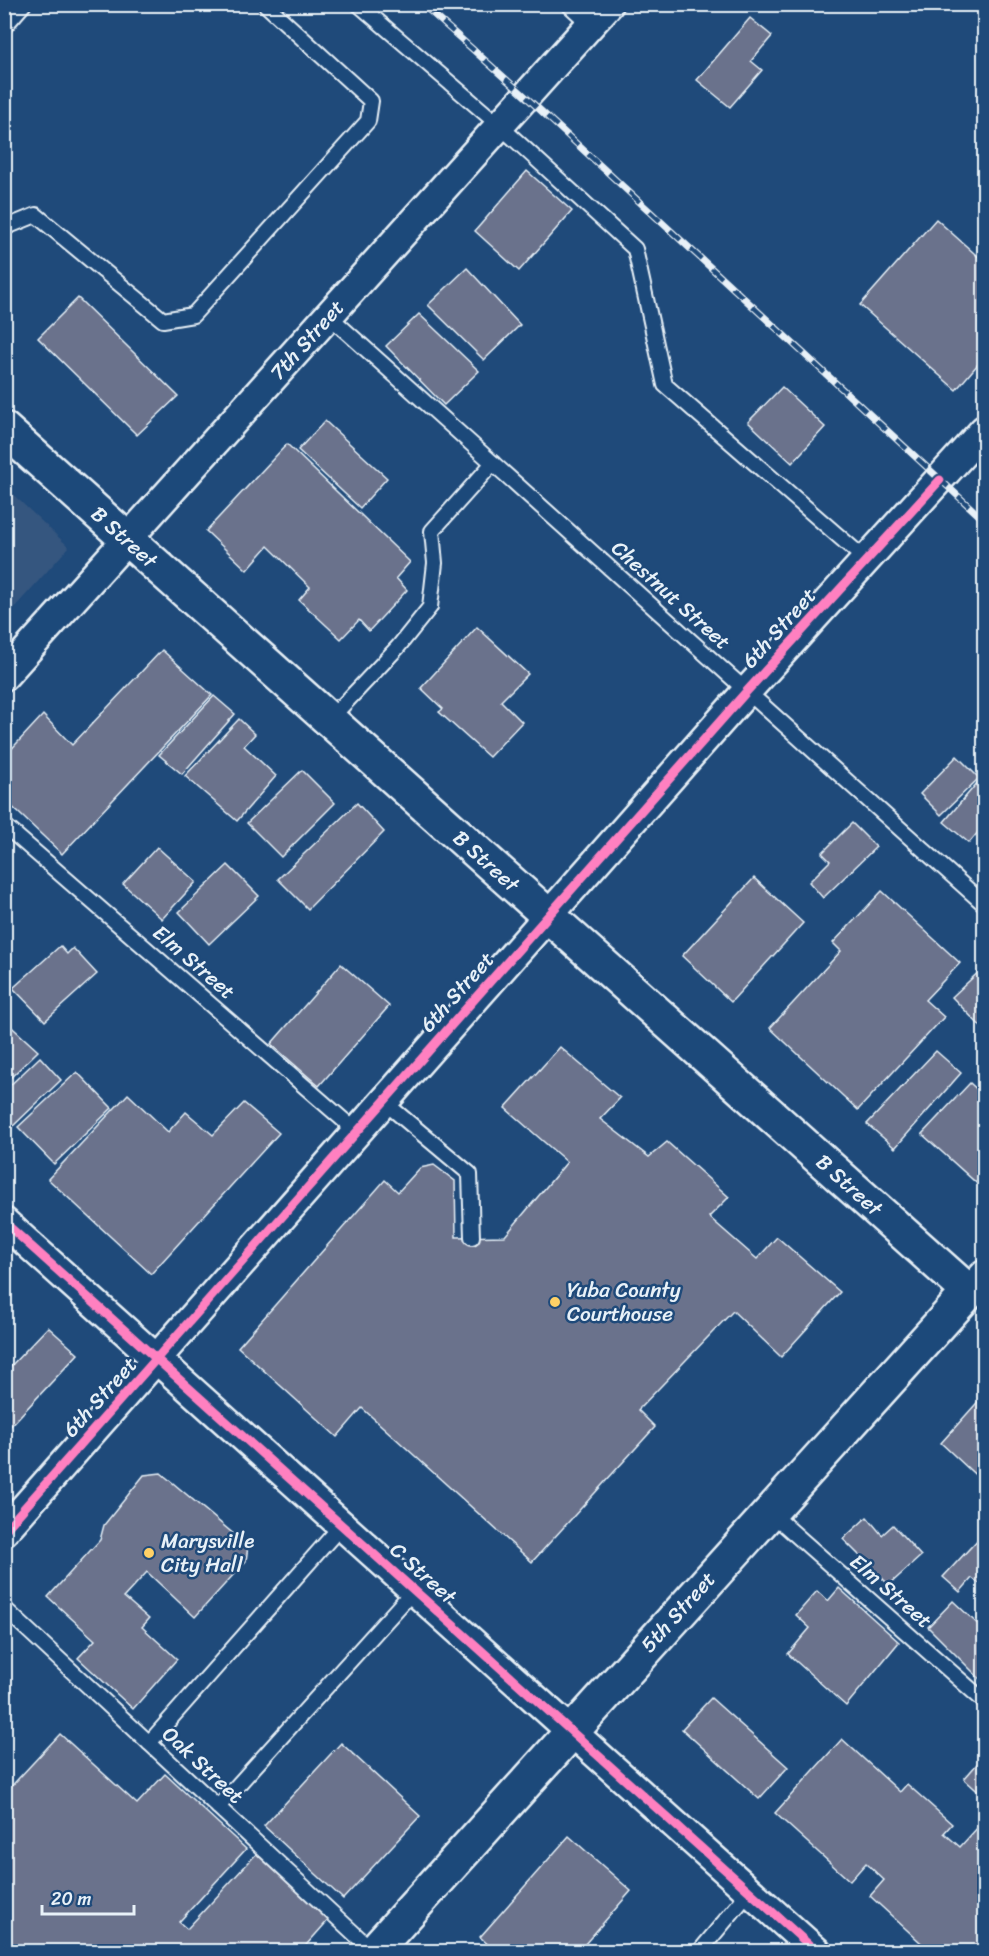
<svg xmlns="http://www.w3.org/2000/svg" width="989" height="1956" font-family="Sriracha,sans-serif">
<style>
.built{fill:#36567f}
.building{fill:#6a728c;stroke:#e8f1f8;stroke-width:1.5}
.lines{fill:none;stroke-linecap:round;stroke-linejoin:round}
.service-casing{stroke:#e8f1f8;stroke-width:18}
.minor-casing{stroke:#e8f1f8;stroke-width:33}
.secondary-casing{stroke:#e8f1f8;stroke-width:38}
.service{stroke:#1f4a7a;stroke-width:14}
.minor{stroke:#1f4a7a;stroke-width:28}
.secondary{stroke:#1f4a7a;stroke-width:33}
.rail-casing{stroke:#e8f1f8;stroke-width:7}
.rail{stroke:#1f4a7a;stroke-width:4.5;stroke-dasharray:14;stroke-linecap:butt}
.cycleway-casing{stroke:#1f4a7a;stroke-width:13}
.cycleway{stroke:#ff80c0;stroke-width:9}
.poi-dot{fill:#ffd166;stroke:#1f4a7a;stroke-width:2}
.labels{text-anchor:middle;stroke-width:5;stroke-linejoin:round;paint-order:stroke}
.street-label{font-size:21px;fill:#e8f1f8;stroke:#1f4a7a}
.poi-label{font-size:21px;fill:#e8f1f8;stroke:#1f4a7a;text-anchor:start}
</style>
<rect width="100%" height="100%" fill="#1f4a7a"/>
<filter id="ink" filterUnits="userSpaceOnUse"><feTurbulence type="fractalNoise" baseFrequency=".0167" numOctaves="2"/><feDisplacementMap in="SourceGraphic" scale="12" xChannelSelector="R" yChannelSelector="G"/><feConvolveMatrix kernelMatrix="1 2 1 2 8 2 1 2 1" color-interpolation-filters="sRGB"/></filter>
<g filter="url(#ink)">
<!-- built -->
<path class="built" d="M5,487L69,547L5,618H4Z"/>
<!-- building -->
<g class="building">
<path d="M750,18L772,36L751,61L762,70L730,107L697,80Z"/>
<path d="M527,171L572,211L519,271L475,231Z"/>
<path d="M936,219L984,262V357L956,390L860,305Z"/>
<path d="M467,268L520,325L484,360L428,305Z"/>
<path d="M78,298L178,396L137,435L38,338Z"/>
<path d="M419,314L479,371L444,405L386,346Z"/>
<path d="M782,387L825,427L792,463L748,422Z"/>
<path d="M325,421L387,478L360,508L298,450Z"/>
<path d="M287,444L410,562L396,578L407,590L369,631L359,620L341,639L299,600L310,587L268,546L247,570L206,531Z"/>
<path d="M477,627L528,674L501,701L522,722L489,757L439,712L443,709L421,688Z"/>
<path d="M162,650L212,695L62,854L4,799V757L43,715L72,745Z"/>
<path d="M214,696L235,714L182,774L159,755Z"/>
<path d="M239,719L255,734L244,746L276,776L237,821L185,776Z"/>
<path d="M957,756L979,778L941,815L920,794Z"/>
<path d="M302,770L335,803L281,857L247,823Z"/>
<path d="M984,775V825L969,843L944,822Z"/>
<path d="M357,803L384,832L308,909L278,879Z"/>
<path d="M852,823L876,847L823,898L809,882L830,861L822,853Z"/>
<path d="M157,847L196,882L162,919L123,884Z"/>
<path d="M228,865L259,896L209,944L179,912Z"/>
<path d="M754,878L803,923L731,1002L682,956Z"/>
<path d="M882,891L960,963L925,1000L944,1017L858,1110L770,1028L841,951L833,943Z"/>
<path d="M60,946L67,954L73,948L97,974L45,1021L13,988Z"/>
<path d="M341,964L389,1006L319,1086L271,1044Z"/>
<path d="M984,967V1030L952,997Z"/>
<path d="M4,1020L38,1051L4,1084Z"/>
<path d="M560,1047L620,1098L600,1119L649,1157L667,1142L729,1197L709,1217L757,1259L777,1237L840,1292L781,1357L733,1311L638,1410L655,1427L532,1562L362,1408L337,1437L238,1347L385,1180L398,1192L420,1168L434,1165L455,1181L456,1237L505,1236L567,1162L505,1108Z"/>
<path d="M936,1051L961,1073L895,1148L867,1124Z"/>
<path d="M40,1057L61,1080L11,1128L4,1122V1091Z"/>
<path d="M77,1072L112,1108L54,1164L18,1127Z"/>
<path d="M970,1083L984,1096V1185L982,1188L922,1134Z"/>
<path d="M128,1094L168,1132L186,1112L213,1135L244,1103L279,1133L151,1274L48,1179Z"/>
<path d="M48,1327L78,1354L4,1433V1368L7,1370Z"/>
<path d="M983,1396L984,1397V1483L941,1443Z"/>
<path d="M161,1473L248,1546L246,1561L195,1617L147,1572L124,1597L149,1619L142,1627L177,1659L133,1709L78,1658L95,1640L48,1597L100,1540L104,1525L144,1475Z"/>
<path d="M867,1517L882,1535L893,1525L921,1556L889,1585L843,1539Z"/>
<path d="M984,1533V1587L972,1578L960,1592L943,1577Z"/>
<path d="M839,1588L899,1642L846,1706L788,1654L810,1628L796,1615L817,1591L828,1601Z"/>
<path d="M953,1601L984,1630V1683L928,1627Z"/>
<path d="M711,1698L788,1767L759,1799L682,1729Z"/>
<path d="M60,1734L137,1804L165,1774L246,1849L179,1922L187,1929L259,1851L331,1917L300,1952H17L4,1940V1794Z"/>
<path d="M842,1739L900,1792L907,1784L952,1824L944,1833L960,1847L979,1826L984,1831V1952H931L870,1896L884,1880L866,1863L850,1881L775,1813Z"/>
<path d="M341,1743L420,1816L343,1899L264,1826Z"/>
<path d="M984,1756V1797L964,1779Z"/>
<path d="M569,1836L631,1891L578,1952H496L480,1937Z"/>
</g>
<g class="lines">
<defs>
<g id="service">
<path d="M358,4L500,126L635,249L665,385L866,560"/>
<path d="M568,4L591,25"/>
<path d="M4,27L24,4"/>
<path d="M4,228L36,215L163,320L193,315L368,121L371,101L265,4"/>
<path d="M329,316L984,904"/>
<path d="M329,720L398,647L430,607L435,563L432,531L493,463"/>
<path d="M4,825L356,1131"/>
<path d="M383,1101L470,1174L472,1237"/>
<path d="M770,1512L984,1701"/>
<path d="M4,1608L374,1952"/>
<path d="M149,1743L342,1525"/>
<path d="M218,1807L414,1590"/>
<path d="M699,1952L750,1891"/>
</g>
<g id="minor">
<path d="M4,676L609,4"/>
<path d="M4,1222L817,1952"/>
<path d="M969,1292L984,1275"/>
<path d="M4,1531L747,691L984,430"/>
</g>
<path id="secondary" d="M4,429L969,1292L373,1952"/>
</defs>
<!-- service casing -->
<use href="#service" class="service-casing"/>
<!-- minor casing -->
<use href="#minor" class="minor-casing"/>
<!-- secondary casing -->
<use href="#secondary" class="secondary-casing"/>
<!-- service -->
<use href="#service" class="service"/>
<!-- minor -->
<use href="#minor" class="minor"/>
<!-- secondary -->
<use href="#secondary" class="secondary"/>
<defs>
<path id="rail" d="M422,4L526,97L984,520"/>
</defs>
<!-- rail casing -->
<use href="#rail" class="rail-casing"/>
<!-- rail -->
<use href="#rail" class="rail"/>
<defs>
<g id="cycleway">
<path d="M4,1222L817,1952"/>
<path d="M4,1531L747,691L940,480"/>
</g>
</defs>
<!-- cycleway casing -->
<use href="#cycleway" class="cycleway-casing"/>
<!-- cycleway -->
<use href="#cycleway" class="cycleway"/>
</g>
</g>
<!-- markers -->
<g class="poi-dot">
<circle cx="555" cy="1302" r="6"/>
<circle cx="149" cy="1553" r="6"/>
</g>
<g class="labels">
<!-- street labels -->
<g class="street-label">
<text transform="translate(307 340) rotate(-48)" y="7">7th Street</text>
<text transform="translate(124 537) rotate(42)" y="7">B Street</text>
<text transform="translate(671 595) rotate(42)" y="7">Chestnut Street</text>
<text transform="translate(779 628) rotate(-48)" y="7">6th Street</text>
<text transform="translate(486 861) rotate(42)" y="7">B Street</text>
<text transform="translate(194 962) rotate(41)" y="7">Elm Street</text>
<text transform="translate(457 992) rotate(-48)" y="7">6th Street</text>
<text transform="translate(849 1185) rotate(42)" y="7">B Street</text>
<text transform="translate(100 1397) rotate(-48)" y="7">6th Street</text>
<text transform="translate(423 1573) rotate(42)" y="7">C Street</text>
<text transform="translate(891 1591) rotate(41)" y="7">Elm Street</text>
<text transform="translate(678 1612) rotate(-48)" y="7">5th Street</text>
<text transform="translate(203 1765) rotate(43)" y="7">Oak Street</text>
</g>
<!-- poi labels -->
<g class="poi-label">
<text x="567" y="1297">Yuba County<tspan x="567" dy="24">Courthouse</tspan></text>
<text x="161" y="1548">Marysville<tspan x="161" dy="24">City Hall</tspan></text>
</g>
</g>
<!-- margin -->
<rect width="989" height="1956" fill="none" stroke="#1f4a7a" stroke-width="24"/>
<rect x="12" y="12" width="965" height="1932" fill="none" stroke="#e8f1f8" stroke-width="2" filter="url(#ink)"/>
<!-- scale -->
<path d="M42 1905v9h92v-9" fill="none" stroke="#e8f1f8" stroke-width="3"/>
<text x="51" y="1905" font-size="18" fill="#e8f1f8" stroke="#1f4a7a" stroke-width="4.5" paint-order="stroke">20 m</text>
</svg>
